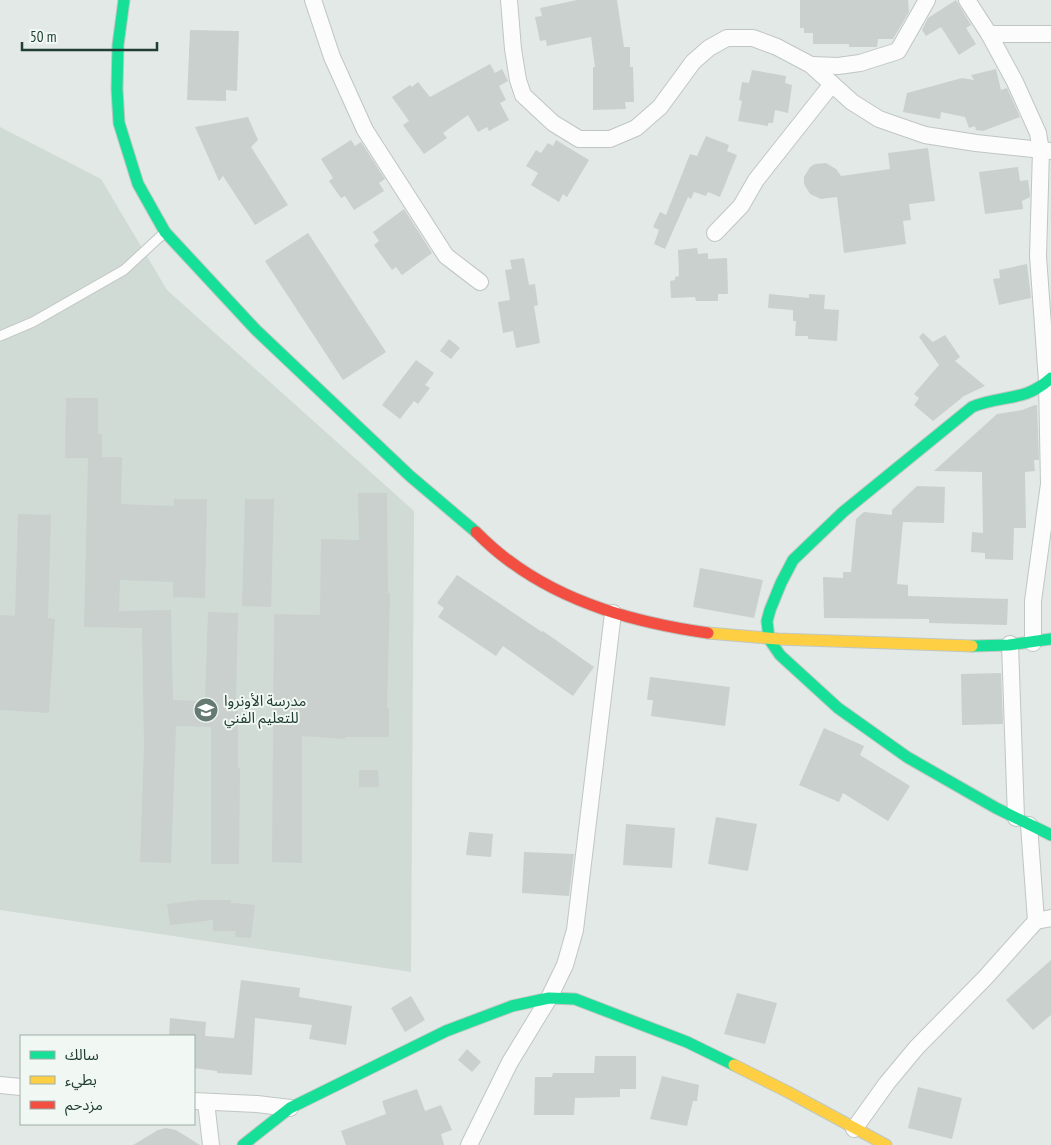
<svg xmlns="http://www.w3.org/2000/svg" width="1051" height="1145" font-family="'PT Sans Narrow','Noto Sans Arabic',sans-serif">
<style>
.built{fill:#d0dbd6}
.building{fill:#cad0cd}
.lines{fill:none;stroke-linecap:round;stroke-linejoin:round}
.lane-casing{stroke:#c0c6c3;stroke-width:11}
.street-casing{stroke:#c0c6c3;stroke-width:18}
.fast-casing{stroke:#bfc7c3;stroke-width:13}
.slow-casing{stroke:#bfc7c3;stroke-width:13}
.jam-casing{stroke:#bfc7c3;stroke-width:13}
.lane{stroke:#fbfcfb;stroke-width:9}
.street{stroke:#fbfcfb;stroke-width:16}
.fast{stroke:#16e098;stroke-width:11}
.slow{stroke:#ffcf43;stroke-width:11}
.jam{stroke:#f24e42;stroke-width:11}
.labels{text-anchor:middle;stroke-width:4;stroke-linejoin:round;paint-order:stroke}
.poi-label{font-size:15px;fill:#203e34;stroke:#f1f8f4;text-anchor:start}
</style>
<rect width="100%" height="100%" fill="#e3e9e6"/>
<!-- built -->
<path class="built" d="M0,127L101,179L167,290L414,511L411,972L0,910Z"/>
<!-- building -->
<g class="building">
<path d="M577,0H617L624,47H630V67H633L634,102H625L626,109L593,110V67H595L591,37L547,46L546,40L540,41L535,17L542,16L540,8Z"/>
<path d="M800,0H908L909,12L893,39H878L877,47H849V44H813V33H804V28H800Z"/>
<path d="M956,0L971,25L966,28L976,44L959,55L941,27L926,36L922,30L928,18Z"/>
<path d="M190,30L239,31L237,91L226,90V101L187,100Z"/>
<path d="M490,64L495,73L502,69L508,81L499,86L506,100L500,103L509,120L489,131L487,127L478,132L468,115L443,133L447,138L424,154L403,125L409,121L392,97L410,85L412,87L418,82L430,97Z"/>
<path d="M996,69L1001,90L1007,88L1020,117L983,131L976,130L975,126L969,128L965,117L941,112L940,119L903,112L907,93L962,78L974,80L971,75Z"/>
<path d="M752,70L786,76L785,83L792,85L788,113L775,110L773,123H768V126L738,121L742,101L739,100L742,82L749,83Z"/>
<path d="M248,117L258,140L251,147L288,205L255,225L223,176L219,181L195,127Z"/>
<path d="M706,136L729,145L727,151L737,155L720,197L708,192L706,196L694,192L691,199L688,197L665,249L654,244L659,230L653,227L660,212L666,215L690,154L697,156Z"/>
<path d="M351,140L355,146L361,142L385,179L379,183L384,191L354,210L345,196L341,198L329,181L333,178L321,159Z"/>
<path d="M556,140L589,160L567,197L563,194L559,202L531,185L538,173L526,166L536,150L541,153L548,143L553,146Z"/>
<path d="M928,148L935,201L909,204L911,220L903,221L906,244L844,253L837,197L821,199L810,194L804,184V177L810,167L815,164L826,163L836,169L841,176L890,169L888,153Z"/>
<path d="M1018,167L1020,181L1028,180L1030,194V197L1022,201L1023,209L985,214L979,172Z"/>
<path d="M404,209L432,253L402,275L396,267L392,270L374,245L379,241L373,232Z"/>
<path d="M308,233L386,352L343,380L265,261Z"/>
<path d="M697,248L698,254L708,253V259L727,258L728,294H718V301H696L695,297L671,298L670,281L675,280V277L679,276L678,250Z"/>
<path d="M524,258L529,285L535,284L538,305L534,306L540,343L516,348L513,331L503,333L498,302L510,300L505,270L512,269L510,260Z"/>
<path d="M1027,264L1031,298L999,305L993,279L1000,278L999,270Z"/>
<path d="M769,294L809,298V294L825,295L824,309L839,310L837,341L808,339V336H795L796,321H793V310L768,308Z"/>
<path d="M923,333L933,342L945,335L960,357L955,361L985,386L964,396L933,421L914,405L919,398L914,394L939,365L919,337Z"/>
<path d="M449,339L460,348L451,359L440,351Z"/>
<path d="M416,360L434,373L425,385L430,388L418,404L414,401L400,419L382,405Z"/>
<path d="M66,398H98V434H102V457H122L121,504L174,506V499H207L205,598L173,597V582L120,580L119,611L171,610L173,700L205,701L208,612L238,613L236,701H238V768H240L239,864H211V727L176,726L171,863L140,862L144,747L142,628L84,627L88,458H65Z"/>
<path d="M1035,405H1037L1039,460H1034L1035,471L1025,472L1026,528H1014L1013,560L985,559V553L971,552L972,532L983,533L982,472L934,471L997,414L1022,410Z"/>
<path d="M917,486L945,487L944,523L903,522L897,584L908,585V596L1008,599L1007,625L929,623V619L824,618L823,577L843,578V572H851L856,519L864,512L892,515V510Z"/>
<path d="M358,493H387L388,593H390L387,708H389V737H345V739L302,736V863L272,862L274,614L320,615L321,539L359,540Z"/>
<path d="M245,499H274L271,607L242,606Z"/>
<path d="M18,514L51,515L48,618L55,619L49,713L0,710V615L15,616Z"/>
<path d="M700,568L763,580L754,618L693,607Z"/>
<path d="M457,575L542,632L543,631L594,667L573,696L503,646L496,656L438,617L444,608L437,603Z"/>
<path d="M1001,673L1003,724L962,725L961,674Z"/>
<path d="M650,677L730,687L725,726L651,716L653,700H647Z"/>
<path d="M824,728L864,746L860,755L910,786L888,821L843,793L839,802L799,785Z"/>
<path d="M359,770H378L379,787H359Z"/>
<path d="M716,817L757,824L748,871L708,864Z"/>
<path d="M626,824L675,828L672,868L623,865Z"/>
<path d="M469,832L493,834L491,857L466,855Z"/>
<path d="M524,852L574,854L569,896L522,893Z"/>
<path d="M199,900H231V903L255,905L251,938L235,937L236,931H213V920L170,925L167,904Z"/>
<path d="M1051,960V1015L1033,1030L1006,1000Z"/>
<path d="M241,980L300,988L299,997L352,1006L346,1045L309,1039L312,1025L255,1018L252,1075L217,1073V1071L194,1068V1036H169L170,1018L206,1022L205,1036L234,1038Z"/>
<path d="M737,993L777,1003L765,1044L724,1034Z"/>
<path d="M411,996L425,1020L405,1032L391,1008Z"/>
<path d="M467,1049L481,1062L472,1072L458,1060Z"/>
<path d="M595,1056H636V1089H620V1097L575,1098L574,1115H534L535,1077H552L553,1073H594Z"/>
<path d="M662,1076L699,1085L697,1101H693L687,1126L650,1119Z"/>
<path d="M918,1087L962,1098L952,1139L908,1128Z"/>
<path d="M417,1089L425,1111L441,1105L452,1130L441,1134L444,1145H346L341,1131L386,1114L382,1101Z"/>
<path d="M166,1128L176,1130L200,1145H133L158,1130Z"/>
</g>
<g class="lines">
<defs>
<path id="lane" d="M0,336L33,322L124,270L164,233"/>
<g id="street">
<path d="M313,0L332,57L365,130L446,256L480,282"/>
<path d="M509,0L513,49L518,80L523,95L553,123L579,139H610L636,128L660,107L693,62L709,48L727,38H753L777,47L811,65L852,102L879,119L925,135L976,143L1051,151"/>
<path d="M967,0L989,34L1015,82L1038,133L1041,151L1038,256L1047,381L1049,484L1033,601V643"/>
<path d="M989,34H1051"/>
<path d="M811,65L838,66L860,63L898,51L927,0"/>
<path d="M715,233L741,206L756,180L832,84"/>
<path d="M1010,644L1016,818"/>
<path d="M1036,921L1051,918"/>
<path d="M0,1085L21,1087"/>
<path d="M194,1101L257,1104L290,1108"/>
<path d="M206,1102L211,1145"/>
<path d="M854,1129L887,1083L917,1047L985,978L1036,921L1029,825"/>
<path d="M469,1145L510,1062L549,998L565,965L575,930L613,613"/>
</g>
<g id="fast">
<path d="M124,0L118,45L117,89L119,123L138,184L165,232L256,330L410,476L476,532"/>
<path d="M1051,378C1024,403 1002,394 972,407L843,512L793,560L781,583L770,610L767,621L769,639L780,655L838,708L907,757L996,808L1051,835"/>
<path d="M972,646L1009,645L1051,639"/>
<path d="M243,1145L290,1108L446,1031L512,1006L549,998L575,999L687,1042L734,1065"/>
</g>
<g id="slow">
<path d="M708,633L778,639L972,646"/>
<path d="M734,1065L788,1092L886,1145"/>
</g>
<path id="jam" d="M476,532C486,542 497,552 508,560C566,604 638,623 708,633"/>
</defs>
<!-- lane casing -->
<use href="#lane" class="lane-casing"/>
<!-- street casing -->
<use href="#street" class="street-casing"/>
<!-- fast casing -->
<use href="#fast" class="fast-casing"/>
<!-- slow casing -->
<use href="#slow" class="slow-casing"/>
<!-- jam casing -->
<use href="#jam" class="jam-casing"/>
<!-- lane -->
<use href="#lane" class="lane"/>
<!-- street -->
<use href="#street" class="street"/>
<!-- fast -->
<use href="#fast" class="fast"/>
<!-- slow -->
<use href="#slow" class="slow"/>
<!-- jam -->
<use href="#jam" class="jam"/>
</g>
<!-- icons -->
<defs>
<symbol id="university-disc" viewBox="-11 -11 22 22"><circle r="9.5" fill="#647a72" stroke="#f1f8f4"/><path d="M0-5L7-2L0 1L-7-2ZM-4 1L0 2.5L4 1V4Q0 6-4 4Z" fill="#fff"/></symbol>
</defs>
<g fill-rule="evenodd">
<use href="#university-disc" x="192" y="696" width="28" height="28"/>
</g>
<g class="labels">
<!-- poi labels -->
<g class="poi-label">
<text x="224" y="706">مدرسة الأونروا<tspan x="224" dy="17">للتعليم الفني</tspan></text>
</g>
</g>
<!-- legend -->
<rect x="20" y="1035" width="175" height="90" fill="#f1f8f4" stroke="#9daea7"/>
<rect x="30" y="1051" width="25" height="8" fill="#16e098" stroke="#9daea7"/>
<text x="65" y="1060" font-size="15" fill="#203e34">سالك</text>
<rect x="30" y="1076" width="25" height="8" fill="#ffcf43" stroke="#9daea7"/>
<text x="65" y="1085" font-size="15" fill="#203e34">بطيء</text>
<rect x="30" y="1101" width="25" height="8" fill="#f24e42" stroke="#9daea7"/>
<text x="65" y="1110" font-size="15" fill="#203e34">مزدحم</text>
<!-- scale -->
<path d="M22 42v8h135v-8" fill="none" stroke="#203e34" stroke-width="2.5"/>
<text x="30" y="42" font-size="15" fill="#203e34" stroke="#f1f8f4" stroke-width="4" paint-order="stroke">50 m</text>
</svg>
